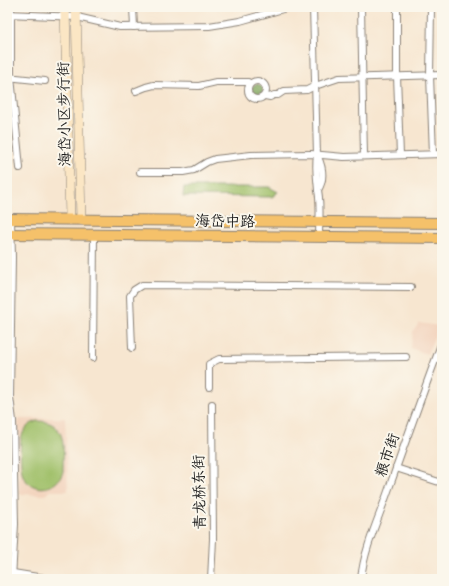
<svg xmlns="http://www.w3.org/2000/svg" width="449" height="586" font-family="'Gochi Hand','LXGW WenKai TC',sans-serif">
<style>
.built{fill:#f3d4be}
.green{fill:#9fbf68;stroke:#5e6e42}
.forest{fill:#7fa65c;stroke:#4e613c}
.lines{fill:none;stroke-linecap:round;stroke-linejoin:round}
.street-casing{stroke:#8a8176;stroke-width:8}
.secondary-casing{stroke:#8a8176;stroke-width:10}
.primary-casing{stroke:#8a8176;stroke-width:12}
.street{stroke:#fff;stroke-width:6}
.secondary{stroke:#fbe6c4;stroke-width:9}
.primary{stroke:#f5c16b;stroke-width:10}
.labels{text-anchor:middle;stroke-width:4;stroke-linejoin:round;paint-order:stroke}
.street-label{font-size:15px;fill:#1c1c1c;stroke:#fbf7ec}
</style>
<rect width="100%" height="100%" fill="#fbf7ec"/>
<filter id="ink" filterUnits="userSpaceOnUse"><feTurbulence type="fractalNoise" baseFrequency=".025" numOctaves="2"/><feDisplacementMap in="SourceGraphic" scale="8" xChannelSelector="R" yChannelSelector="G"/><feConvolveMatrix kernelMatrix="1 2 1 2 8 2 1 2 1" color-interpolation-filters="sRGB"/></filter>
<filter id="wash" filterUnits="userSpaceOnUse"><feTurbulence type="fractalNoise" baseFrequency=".012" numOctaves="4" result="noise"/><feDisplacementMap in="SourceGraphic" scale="16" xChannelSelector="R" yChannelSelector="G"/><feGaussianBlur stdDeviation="0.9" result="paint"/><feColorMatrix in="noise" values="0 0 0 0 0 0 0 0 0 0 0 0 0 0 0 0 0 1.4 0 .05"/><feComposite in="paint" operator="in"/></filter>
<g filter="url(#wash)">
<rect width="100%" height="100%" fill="#f7e6d0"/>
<!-- built -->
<g class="built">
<path d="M419,323L439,326L427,354L411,348L413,332Z"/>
<path d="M7,410L8,411L11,524H7Z"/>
<path d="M65,418L68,491H50L45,495L19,494L18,419Z"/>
</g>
<!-- green -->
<g class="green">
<path d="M184,187H269L278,192L272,197L183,196Z"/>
<path d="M37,421C69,421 63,450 63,472C58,489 35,494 24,478C20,472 20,446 21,438C22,435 24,430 27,427C29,424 33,423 37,421Z"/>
</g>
<!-- forest -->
<circle class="forest" cx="257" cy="90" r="6"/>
</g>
<g filter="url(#ink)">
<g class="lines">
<defs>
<g id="street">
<path d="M11,7V77L20,168"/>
<path d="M133,7L134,27"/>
<path d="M313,7L317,155C315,167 317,178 318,190C321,205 319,222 319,237"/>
<path d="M361,7L364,156"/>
<path d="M397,7V76L400,155"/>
<path d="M431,7L430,76L433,154"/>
<path d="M7,14L77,17L120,27L209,26L240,21L290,7"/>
<path d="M7,77L45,81"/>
<circle cx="257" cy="90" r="9"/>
<path d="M136,91L146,87L154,85L199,86L216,82H248L250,84"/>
<path d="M265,96L270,97L274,95H278L284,91L307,90L315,86L339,78L442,75"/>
<path d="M318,157C323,168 325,179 318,190"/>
<path d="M140,172H183L194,170L207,162L215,159L251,155L311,154L344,157L442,154"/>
<path d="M11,219L12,257L10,397L13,421L15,524L12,579"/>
<path d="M132,348L130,296L134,290L142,285L411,287"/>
<path d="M93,358L94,234"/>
<path d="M209,387V364L219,359L406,357"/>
<path d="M396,468L442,483"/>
<path d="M7,572L50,579"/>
<path d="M211,579L213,539L212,404"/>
<path d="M361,579C364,550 377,522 387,494C405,443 423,392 442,342"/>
</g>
<g id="secondary">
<path d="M65,7L70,220"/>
<path d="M76,7L81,220"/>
</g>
<g id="primary">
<path d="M7,219L442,223"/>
<path d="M7,234L442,238"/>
</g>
</defs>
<!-- street casing -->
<use href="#street" class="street-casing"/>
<!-- secondary casing -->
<use href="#secondary" class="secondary-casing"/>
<!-- primary casing -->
<use href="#primary" class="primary-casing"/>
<!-- street -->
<use href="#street" class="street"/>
<!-- secondary -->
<use href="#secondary" class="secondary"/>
<!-- primary -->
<use href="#primary" class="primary"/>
</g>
</g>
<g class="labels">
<!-- street labels -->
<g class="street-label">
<text transform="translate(64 114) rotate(-91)" y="5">海岱小区步行街</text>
<text transform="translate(225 221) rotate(1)" y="5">海岱中路</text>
<text transform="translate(387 455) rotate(-71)" y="5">粮市街</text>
<text transform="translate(199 492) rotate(-91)" y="5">青龙桥东街</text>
</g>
</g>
<!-- margin -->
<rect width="449" height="586" fill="none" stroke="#fbf7ec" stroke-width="24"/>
</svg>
